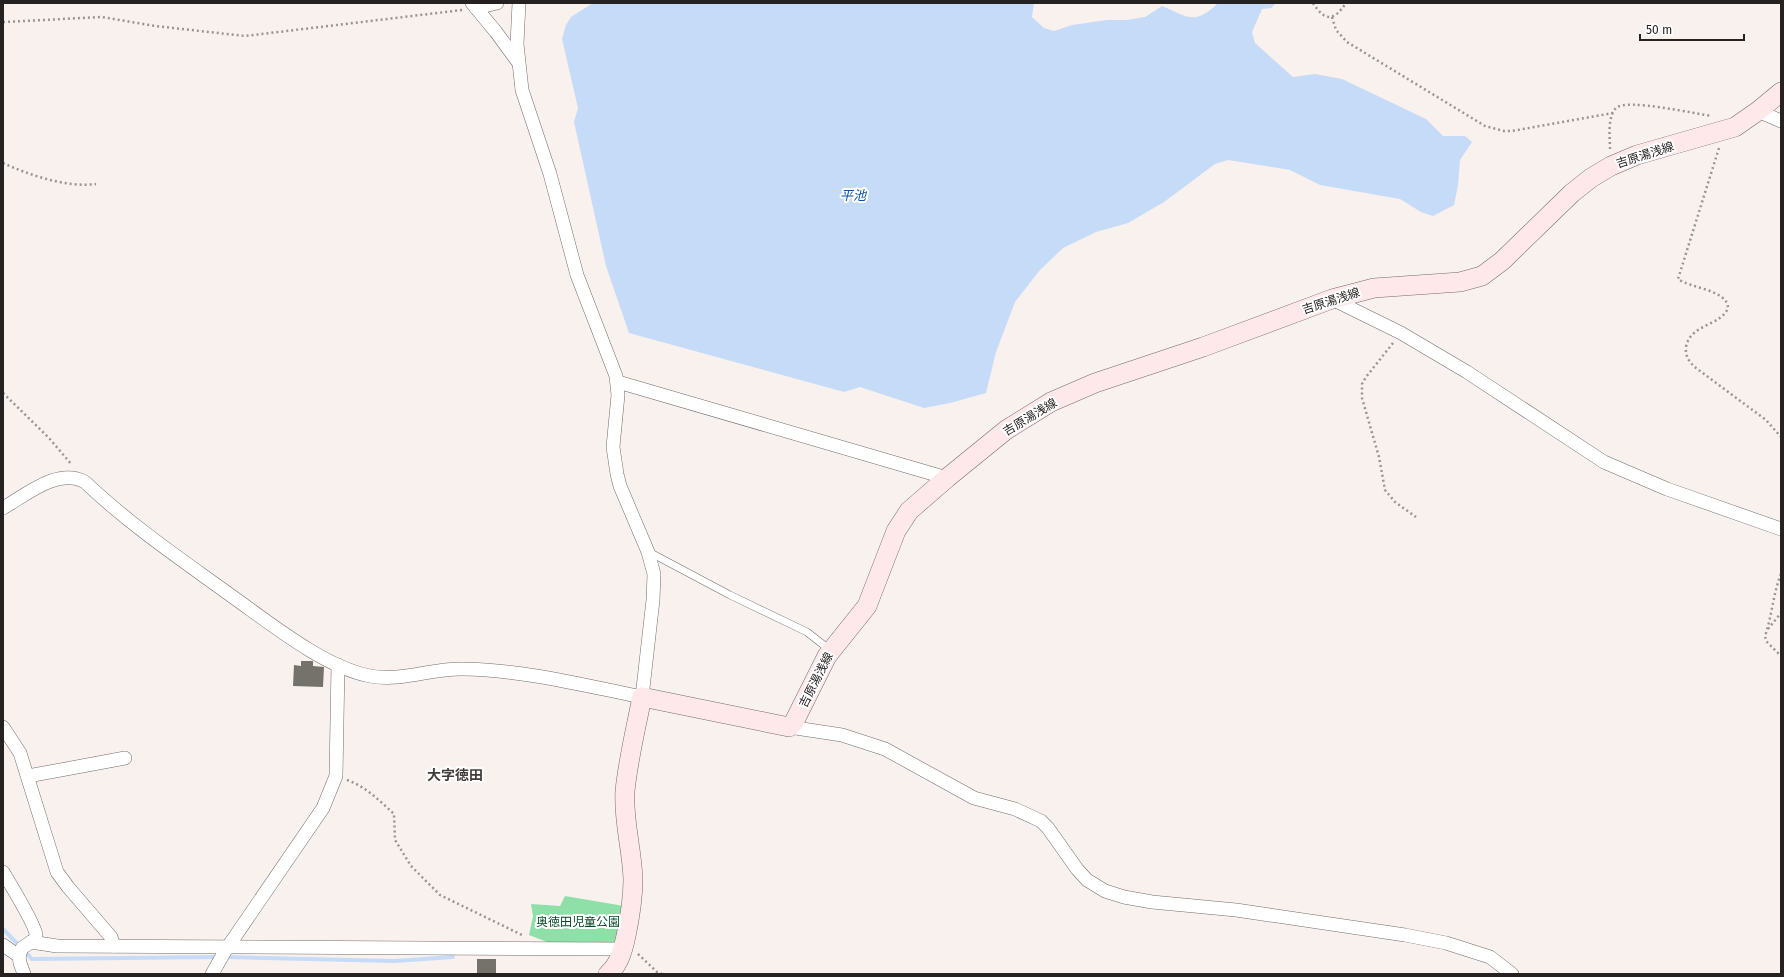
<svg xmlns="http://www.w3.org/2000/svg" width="1784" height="977" font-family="'Fira Sans','Noto Sans JP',sans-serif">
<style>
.green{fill:#8fdfa8}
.water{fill:#c6dbf7}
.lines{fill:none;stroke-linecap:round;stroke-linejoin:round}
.stream{stroke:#c6dbf7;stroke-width:4}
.building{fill:#75726c}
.service-casing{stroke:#736c69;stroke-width:8}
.minor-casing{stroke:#736c69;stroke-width:14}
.secondary-casing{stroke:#736c69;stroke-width:20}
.path{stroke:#999491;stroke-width:2.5;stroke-dasharray:2 3;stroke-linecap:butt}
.service{stroke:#fff;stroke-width:7}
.minor{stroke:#fff;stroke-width:13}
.secondary{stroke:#fee8e9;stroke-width:19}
.labels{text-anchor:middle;stroke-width:4;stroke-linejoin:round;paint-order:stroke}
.street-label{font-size:12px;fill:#252221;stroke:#fff}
.park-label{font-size:12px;fill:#0a4927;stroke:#fff}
.water-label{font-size:13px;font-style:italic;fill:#0b52a0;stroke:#fff}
.quarter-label{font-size:14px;font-weight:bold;fill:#433c3a;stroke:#fff}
</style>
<rect width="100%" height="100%" fill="#f9f1ee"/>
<!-- green -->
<path class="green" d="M565,896L624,906L615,944L555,945L529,935L533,916L531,904L560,906Z"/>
<!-- water -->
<path class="water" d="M593,3H1034L1032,17L1044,28L1054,31L1072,25L1107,20H1127L1145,17L1162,6C1189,17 1194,26 1218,3H1276L1271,8L1262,9L1252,32L1255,43L1293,77L1315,74L1342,79L1426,119L1443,136H1465L1472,142L1460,160L1458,185L1454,205L1433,216L1421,212L1400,199L1320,185L1290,170L1228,160L1215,164L1164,202L1128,223L1096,232L1063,248L1040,270L1015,302L996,352L986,393L950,403L924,408L860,387L844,392L629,333L606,266L574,122L578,108L562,39L566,25L571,17Z"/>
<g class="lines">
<!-- stream -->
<g class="stream">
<path d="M3,929L32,959L218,957"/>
<path d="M225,957L394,961L453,957"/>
</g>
</g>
<!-- building -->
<g class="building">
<path d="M301,661H313V666L324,667L323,687L293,686L294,665L301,666Z"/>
<rect x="477" y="959" width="19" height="15"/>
</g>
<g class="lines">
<defs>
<path id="service" d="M649,552L730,595L807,632L830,650"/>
<g id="minor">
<path d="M472,3L496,32L518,62"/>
<path d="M476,8L497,3"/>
<path d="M1758,111L1781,121"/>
<path d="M1332,299L1401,333L1467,372L1604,462L1667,489L1781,529"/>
<path d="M618,382L947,478"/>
<path d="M3,508C26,495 58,467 85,482C130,525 182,560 233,597C271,624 324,667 370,676C402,682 432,668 463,669C524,670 582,685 642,697L653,600L654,574L648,552L620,486L617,474L613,447L618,395L616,376L577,275L550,174L522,90L517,44L519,3"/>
<path d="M3,727L20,753L57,872L68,887L111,937L114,946"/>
<path d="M789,727L842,735L885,749L974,798L1015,809L1041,821L1048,828L1077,869L1087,880L1105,891L1124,897L1152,902L1236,910L1405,935L1446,943L1490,957L1512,974"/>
<path d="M28,776L125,758"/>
<path d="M3,872C9,882 36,926 36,935C36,938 34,940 31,942"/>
<path d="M3,945L19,956L20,963L24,974"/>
<path d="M19,956L22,948L31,942L57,946L623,949"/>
<path d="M212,974L225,951L323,808L336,776L338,665"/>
</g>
<path id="secondary" d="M608,974C619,965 623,950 626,936C630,917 633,898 633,879C632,849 623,820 625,791C628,760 636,728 642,697L789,727L794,722L827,656L867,606L896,531L909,511L947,478L1006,430L1051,402L1095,383L1203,347L1332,299L1374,288L1460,282L1482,276L1502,261L1572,193L1591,178L1611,166L1637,155L1735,127L1758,111L1781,92"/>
</defs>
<!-- service casing -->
<use href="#service" class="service-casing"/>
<!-- minor casing -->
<use href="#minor" class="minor-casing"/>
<!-- secondary casing -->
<use href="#secondary" class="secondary-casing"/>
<!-- path -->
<g class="path">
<path d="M1313,3C1325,22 1334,21 1346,3"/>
<path d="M1332,17L1336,30L1347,42L1485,126L1504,131H1512L1613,113"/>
<path d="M3,22L102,17L155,26L245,36L462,10"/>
<path d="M1719,148L1678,279C1690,288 1728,290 1728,308C1721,326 1690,324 1686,347C1685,356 1689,362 1696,368L1766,420L1781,437"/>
<path d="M1610,149C1610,138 1607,117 1616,108C1626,98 1696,114 1712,116"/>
<path d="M3,163C29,175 67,188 96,184"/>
<path d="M1393,343L1366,377L1362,384V398L1379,457L1385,490L1395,502L1416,517"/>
<path d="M3,393L49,438L72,465"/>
<path d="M1781,574C1773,594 1772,616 1765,636L1766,641L1781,656"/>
<path d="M1768,629L1781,613"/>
<path d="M347,780C365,786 380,801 394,814L395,840L411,866L440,895L522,935"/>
<path d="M638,954L657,972L662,974"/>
</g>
<!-- service -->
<use href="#service" class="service"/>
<!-- minor -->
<use href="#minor" class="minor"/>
<!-- secondary -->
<use href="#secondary" class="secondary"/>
</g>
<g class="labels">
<!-- street labels -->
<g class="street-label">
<text transform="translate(1645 155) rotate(-18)" y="4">吉原湯浅線</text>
<text transform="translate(1331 301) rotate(-18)" y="4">吉原湯浅線</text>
<text transform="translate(1030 417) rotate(-31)" y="4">吉原湯浅線</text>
<text transform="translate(816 680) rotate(-63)" y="4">吉原湯浅線</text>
</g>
<!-- park labels -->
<g class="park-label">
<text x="578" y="926">奥徳田児童公園</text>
</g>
<!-- water labels -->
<g class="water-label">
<text x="853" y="200">平池</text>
</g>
<!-- quarter labels -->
<g class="quarter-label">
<text x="455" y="780">大字徳田</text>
</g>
</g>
<!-- border -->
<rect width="1784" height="977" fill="none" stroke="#252221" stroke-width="8"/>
<!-- scale -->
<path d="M1640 34v6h104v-6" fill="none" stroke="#252221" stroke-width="2"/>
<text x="1646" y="34" font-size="12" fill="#252221" stroke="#ffffff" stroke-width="3" paint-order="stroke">50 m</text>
</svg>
